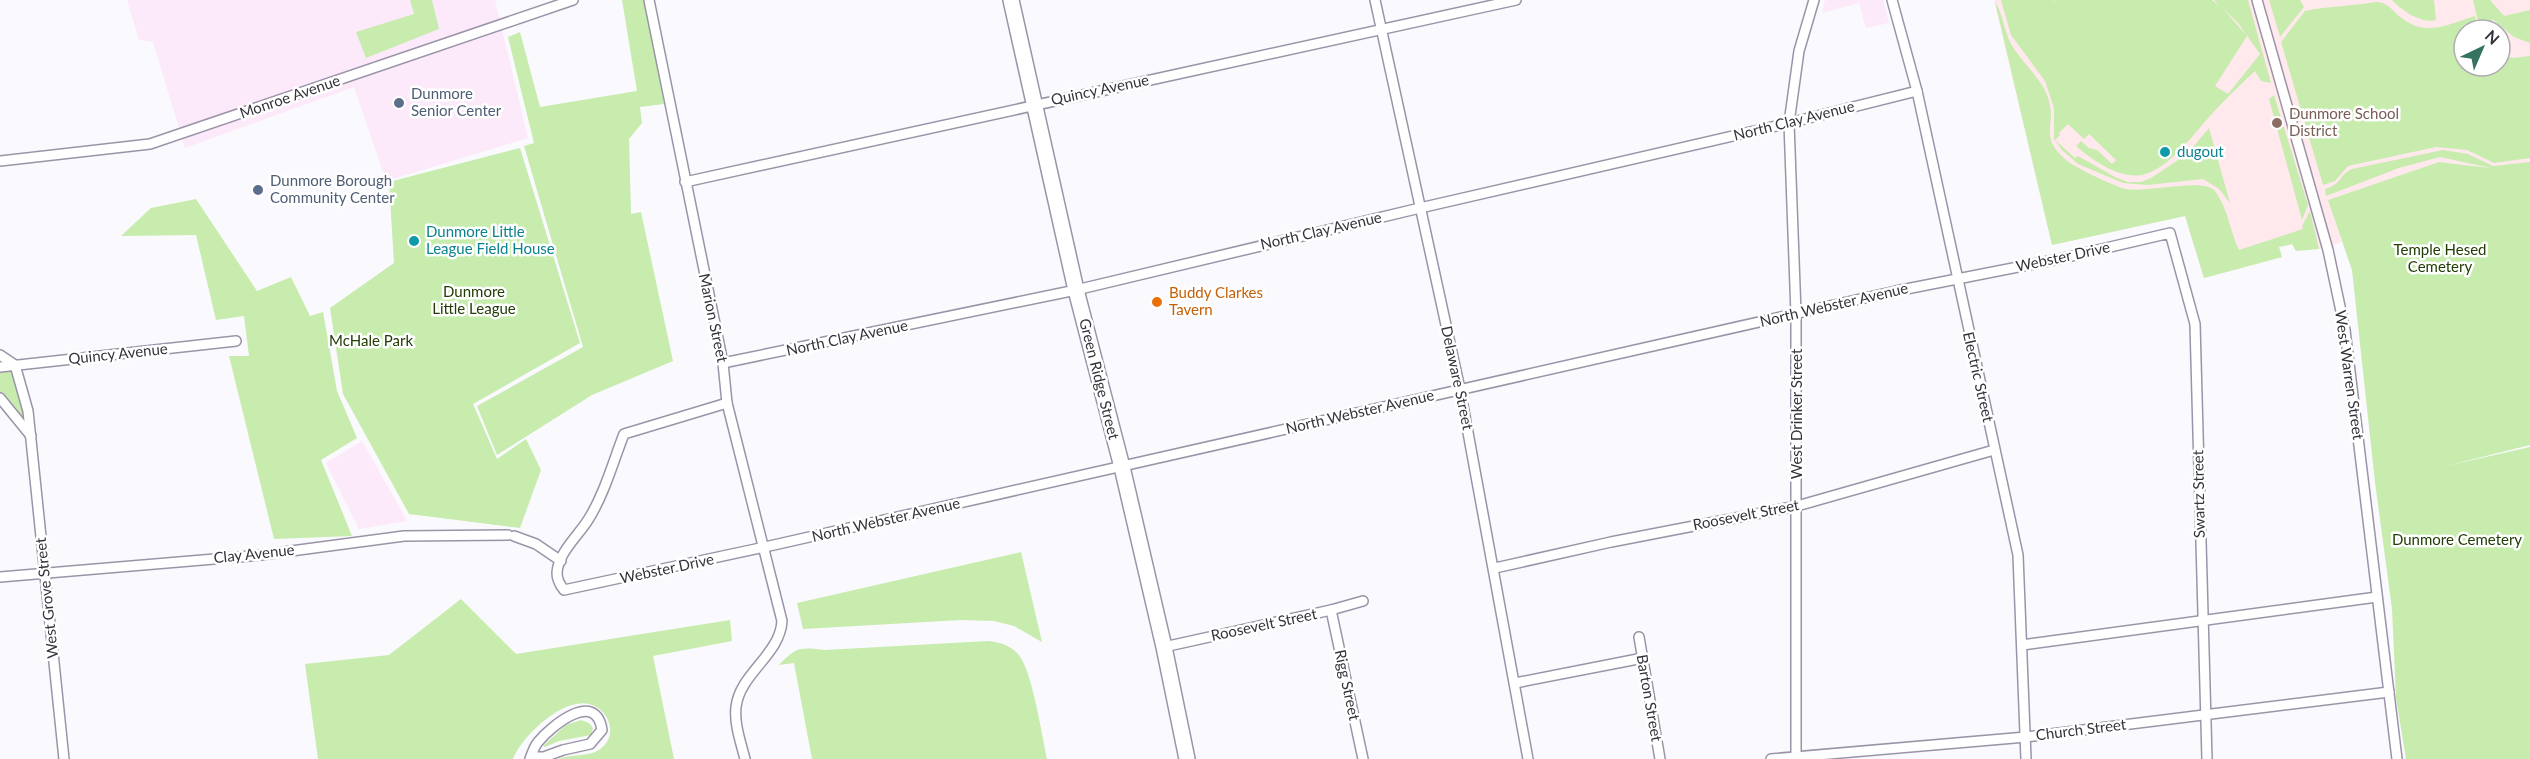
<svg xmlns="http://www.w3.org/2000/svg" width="2530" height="759" font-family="Lato,sans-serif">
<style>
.commercial{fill:#fce9f9}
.education{fill:#ffe9ed;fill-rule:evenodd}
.green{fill:#c7ecae;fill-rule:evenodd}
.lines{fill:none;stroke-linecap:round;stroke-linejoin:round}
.street-casing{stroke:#9b94a8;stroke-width:12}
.primary-casing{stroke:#9b94a8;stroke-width:18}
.street{stroke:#fff;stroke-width:9}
.primary{stroke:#fff;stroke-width:15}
.service-dot{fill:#5c6f8a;stroke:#fff;stroke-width:2}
.education-dot{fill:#8d6e63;stroke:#fff;stroke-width:2}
.culture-dot{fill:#0f9aa8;stroke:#fff;stroke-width:2}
.food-dot{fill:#e8710a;stroke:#fff;stroke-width:2}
.labels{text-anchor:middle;stroke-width:5;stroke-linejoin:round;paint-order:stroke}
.street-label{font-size:15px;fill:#35323b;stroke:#fff}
.service-label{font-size:15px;fill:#4e5e75;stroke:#fff;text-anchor:start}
.education-label{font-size:15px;fill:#785e54;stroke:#fff;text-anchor:start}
.culture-label{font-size:15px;fill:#0d838f;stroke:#fff;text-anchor:start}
.park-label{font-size:15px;fill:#223d06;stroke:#fff}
.food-label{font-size:15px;fill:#c56008;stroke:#fff;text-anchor:start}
</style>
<rect width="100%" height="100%" fill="#faf9fd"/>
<!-- commercial -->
<g class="commercial">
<path d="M127,0H410L415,14L438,29L432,0H495L528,138L386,181L354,87L185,148L153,42L139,40Z"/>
<path d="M1825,0H1883L1889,23L1866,28L1859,3L1822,13Z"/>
<path d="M362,441L407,521L359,529L326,463Z"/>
</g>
<!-- education -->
<path class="education" d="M1994,0H2530V165L2494,168L2439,162L2329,200L2342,242L2319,249L2296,251L2292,244L2279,247L2282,257L2204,278L2185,216L2052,245ZM2464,30H2500V66H2464Z"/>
<!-- green -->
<g class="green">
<path d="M410,0H432L439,29L366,58L356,32L414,14Z"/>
<path d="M622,0H645L664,104L640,107L642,123L629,139L631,214L641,212L673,361L592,395L497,455L477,406L583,347L524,146L534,143L508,37L520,32L540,107L637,91Z"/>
<path d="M2001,0H2054L2052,3L2055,0H2212L2219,6L2214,0H2248L2271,83L2261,81L2255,71C2239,86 2223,101 2209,117C2192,136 2169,169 2142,175C2119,179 2092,160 2076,146L2081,141L2089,148L2097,150L2112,164L2116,160L2089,134L2084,139L2068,124L2059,133L2060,135L2055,140L2075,158L2078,156L2115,177L2128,182H2141L2151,178L2187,154L2209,128L2230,203L2219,189L2203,179L2148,185L2123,183L2078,164L2062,150L2054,139V108L2045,81L2011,35ZM2221,6L2238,23L2260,54L2228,94L2215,86L2247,36Z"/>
<path d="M2269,0H2300L2304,7L2280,37Z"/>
<path d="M2392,0H2434L2436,20C2422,24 2402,11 2392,0Z"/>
<path d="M2473,0H2490L2504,16L2530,10V43L2514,37L2492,19L2493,30H2480Z"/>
<path d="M1995,2C2002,12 2004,28 2009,40C2019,61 2043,78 2049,101C2056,127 2039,136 2065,159C2073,167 2116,187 2126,189C2147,193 2204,177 2215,191C2228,208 2230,232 2239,250L2303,229L2302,226L2310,211L2319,249L2296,251L2292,244L2279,247L2282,257L2204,278L2185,216L2052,245Z"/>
<path d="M2376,2C2387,2 2391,9 2399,16C2426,38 2445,25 2475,16L2478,30H2464V66H2500V55L2513,58L2530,56V158L2494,163L2467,150L2436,147L2348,166L2335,181L2323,185L2281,42L2305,11C2330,6 2351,6 2376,2Z"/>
<path d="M2274,95L2308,205L2302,220L2269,99Z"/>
<path d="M520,148L580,343L473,404L497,459L526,439L541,470L520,528L409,514L343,394L330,308L394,263L389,182Z"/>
<path d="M2443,150L2468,154L2493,166L2530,162V445L2446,466L2530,447V759H2406L2396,698L2392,609L2375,482L2352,270L2328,200L2439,162L2491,168L2440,157L2399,168L2326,196L2325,189C2343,184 2338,175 2352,169Z"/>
<path d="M196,199L257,291L291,277L310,316L323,312L337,391L357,438L321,460L352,536L274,539L229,356H249L244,316L216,320L196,235L121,236L151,208Z"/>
<path d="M0,355L15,365L31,436L0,398Z"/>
<path d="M1021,552L1042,642L1014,626L994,621L961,620L803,629L797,603Z"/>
<path d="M461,599L516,654L730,620L732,641L653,656L674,759H558C571,754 588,757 599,750C619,737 610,709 589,704C562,698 522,736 513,759H318L305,664L389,655Z"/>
<path d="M988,641C999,642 1010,645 1018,654C1032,669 1042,736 1047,759H812L794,663L779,665C796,647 800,647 825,650Z"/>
<path d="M581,720L589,723L593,728L591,735L559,741L545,747L543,746L566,725Z"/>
</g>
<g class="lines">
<defs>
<g id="street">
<path d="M649,0L723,363L727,403L782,621C780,655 740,673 736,707C734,724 741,743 745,759"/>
<path d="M1375,0L1460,389L1528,759"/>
<path d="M1892,0L1917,91L2018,555L2026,759"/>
<path d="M2257,0L2328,250L2345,330L2397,759"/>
<path d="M0,161L150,144L573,0"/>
<path d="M685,182L1516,0"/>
<path d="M0,355L15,365L28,411L64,759"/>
<path d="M723,363L1076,290L1420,208L1789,123L1917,91"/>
<path d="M0,367L236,341"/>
<path d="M0,398L31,436"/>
<path d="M727,403L624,434C613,462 604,495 588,520C578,536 558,553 557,573C557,579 560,585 564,590L765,547L1896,291L2059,259L2170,233L2195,324L2207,759"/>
<path d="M514,536L536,544L561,561"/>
<path d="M1495,568L1611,542L1797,506L1994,450"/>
<path d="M0,577L261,555L404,536L508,535"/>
<path d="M1331,610L1363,759"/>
<path d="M1639,637L1660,759"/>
<path d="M2022,645L2377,597"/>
<path d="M1164,647L1331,610L1363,601"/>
<path d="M1515,683L1643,658"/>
<path d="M530,759C532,753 534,747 538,742C551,726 596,689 602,730L590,744L563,750L544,757H531"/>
<path d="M1771,759L2026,737L2389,692"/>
<path d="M1796,759V314L1789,123L1799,51L1814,0"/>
</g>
<path id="primary" d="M1011,0L1076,290L1122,467L1164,647L1187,759"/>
</defs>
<!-- street casing -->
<use href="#street" class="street-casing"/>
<!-- primary casing -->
<use href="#primary" class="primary-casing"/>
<!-- street -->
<use href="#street" class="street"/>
<!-- primary -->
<use href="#primary" class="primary"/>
</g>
<!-- markers -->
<g class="service-dot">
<circle cx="399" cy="103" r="6"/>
<circle cx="258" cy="190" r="6"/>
</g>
<circle class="education-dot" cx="2277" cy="123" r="6"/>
<g class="culture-dot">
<circle cx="2165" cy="152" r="6"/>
<circle cx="414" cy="241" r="6"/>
</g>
<circle class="food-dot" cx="1157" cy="302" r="6"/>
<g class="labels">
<!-- street labels -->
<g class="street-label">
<text transform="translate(1100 90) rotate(-12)" y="5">Quincy Avenue</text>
<text transform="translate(290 97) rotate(-19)" y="5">Monroe Avenue</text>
<text transform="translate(1794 121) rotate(-14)" y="5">North Clay Avenue</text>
<text transform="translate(1321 231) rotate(-13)" y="5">North Clay Avenue</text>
<text transform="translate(2063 257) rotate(-12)" y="5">Webster Drive</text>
<text transform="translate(1834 305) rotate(-13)" y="5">North Webster Avenue</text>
<text transform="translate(713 318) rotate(78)" y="5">Marion Street</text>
<text transform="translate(847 338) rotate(-12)" y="5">North Clay Avenue</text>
<text transform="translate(118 354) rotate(-6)" y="5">Quincy Avenue</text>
<text transform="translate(2349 375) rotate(82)" y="5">West Warren Street</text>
<text transform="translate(1978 377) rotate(77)" y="5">Electric Street</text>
<text transform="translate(1457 378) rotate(78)" y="5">Delaware Street</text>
<text transform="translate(1099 379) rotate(76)" y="5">Green Ridge Street</text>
<text transform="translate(1360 412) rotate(-13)" y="5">North Webster Avenue</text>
<text transform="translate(1797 414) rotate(-90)" y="5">West Drinker Street</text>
<text transform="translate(2199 494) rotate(-91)" y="5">Swartz Street</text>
<text transform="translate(1746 515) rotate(-11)" y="5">Roosevelt Street</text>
<text transform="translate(886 520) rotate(-13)" y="5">North Webster Avenue</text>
<text transform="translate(254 554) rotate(-6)" y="5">Clay Avenue</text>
<text transform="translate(667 569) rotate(-12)" y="5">Webster Drive</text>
<text transform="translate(47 598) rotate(-96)" y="5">West Grove Street</text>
<text transform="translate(1264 625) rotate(-12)" y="5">Roosevelt Street</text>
<text transform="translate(1347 685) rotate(78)" y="5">Rigg Street</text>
<text transform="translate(1649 698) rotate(80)" y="5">Barton Street</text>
<text transform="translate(2081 730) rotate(-7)" y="5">Church Street</text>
</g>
<!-- service labels -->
<g class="service-label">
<text x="411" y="99">Dunmore<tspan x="411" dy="17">Senior Center</tspan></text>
<text x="270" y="186">Dunmore Borough<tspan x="270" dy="17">Community Center</tspan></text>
</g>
<!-- education labels -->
<g class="education-label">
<text x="2289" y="119">Dunmore School<tspan x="2289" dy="17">District</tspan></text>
</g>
<!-- culture labels -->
<g class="culture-label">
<text x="2177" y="157">dugout</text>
<text x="426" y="237">Dunmore Little<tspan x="426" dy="17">League Field House</tspan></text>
</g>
<!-- park labels -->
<g class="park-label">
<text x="2440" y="255">Temple Hesed<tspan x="2440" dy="17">Cemetery</tspan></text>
<text x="474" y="297">Dunmore<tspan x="474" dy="17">Little League</tspan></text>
<text x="371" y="346">McHale Park</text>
<text x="2457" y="545">Dunmore Cemetery</text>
</g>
<!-- food labels -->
<g class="food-label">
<text x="1169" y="298">Buddy Clarkes<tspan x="1169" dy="17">Tavern</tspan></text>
</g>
</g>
<!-- north arrow -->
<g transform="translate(2482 48) rotate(44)"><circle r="28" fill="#ffffff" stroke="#aeadb1" stroke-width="1.5"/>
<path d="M0-4.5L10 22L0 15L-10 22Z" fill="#347361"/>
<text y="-9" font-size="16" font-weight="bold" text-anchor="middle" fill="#35323b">N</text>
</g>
</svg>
